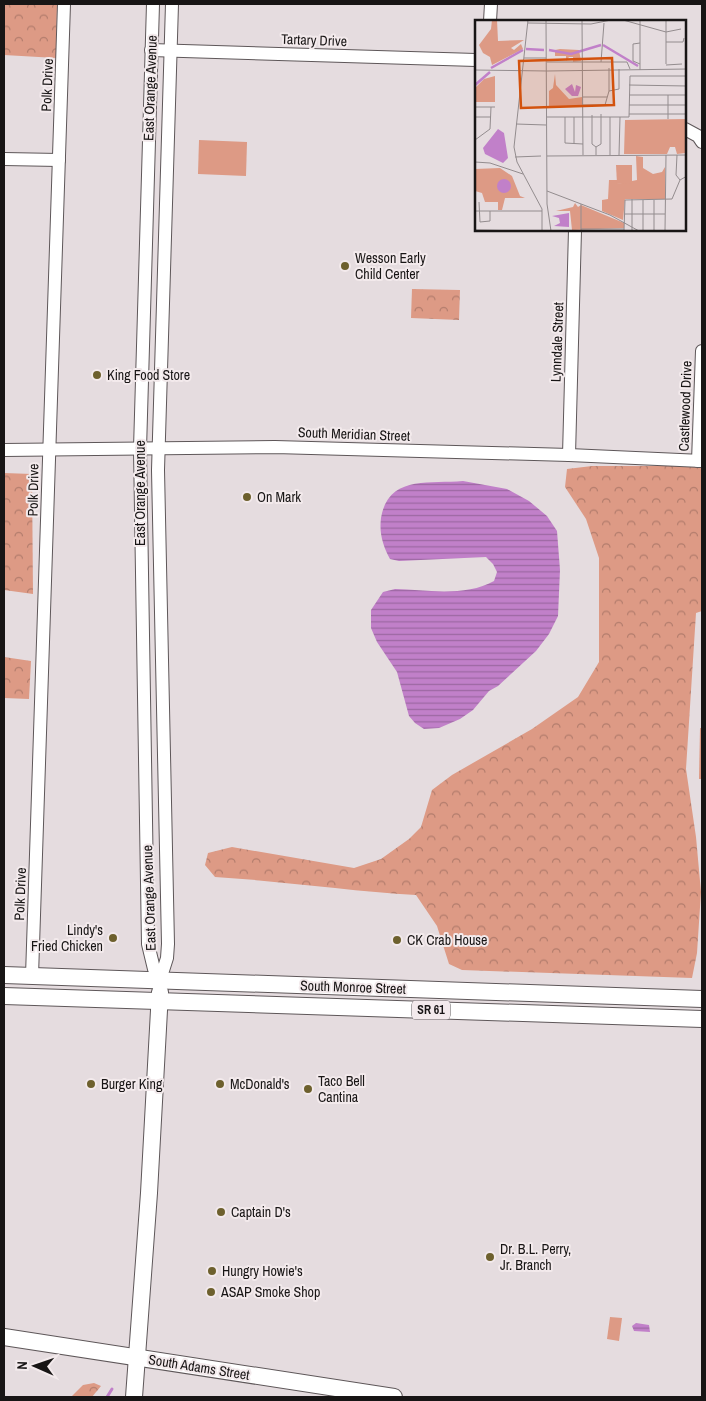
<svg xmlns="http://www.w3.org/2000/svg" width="706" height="1401" font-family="'Archivo Narrow',sans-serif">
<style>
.forest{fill:url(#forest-crowns)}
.pitch{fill:#dd9a85}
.water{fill:url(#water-rules)}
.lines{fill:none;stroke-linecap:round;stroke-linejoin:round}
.stream{stroke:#c180c9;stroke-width:3}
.minor-casing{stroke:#5e5759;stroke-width:14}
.major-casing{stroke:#5e5759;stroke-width:18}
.minor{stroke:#fff;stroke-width:12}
.major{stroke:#fff;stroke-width:16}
.poi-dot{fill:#6d602d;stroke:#f3eaec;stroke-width:2}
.labels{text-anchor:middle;stroke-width:4;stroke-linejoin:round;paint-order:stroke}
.shield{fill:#f3eaec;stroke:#5a5556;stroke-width:1}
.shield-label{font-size:12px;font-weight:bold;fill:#181515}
.street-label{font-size:14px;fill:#181515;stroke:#f3eaec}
.poi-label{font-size:14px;fill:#181515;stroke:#f3eaec;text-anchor:start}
.inset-river{fill:none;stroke:#c180c9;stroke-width:2.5}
.inset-road{fill:none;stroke:#938c8e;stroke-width:1}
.view{fill:#d3520d;fill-opacity:0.15;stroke:#d3520d;stroke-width:2.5}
.inset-edge{fill:none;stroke:#181515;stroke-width:2.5}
</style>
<defs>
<pattern id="forest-crowns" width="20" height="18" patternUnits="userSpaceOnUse" patternTransform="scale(1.25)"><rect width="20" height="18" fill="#dd9a85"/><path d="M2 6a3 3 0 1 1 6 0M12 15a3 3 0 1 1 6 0" fill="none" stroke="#b27c6c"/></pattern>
<pattern id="water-rules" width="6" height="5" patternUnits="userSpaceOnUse" patternTransform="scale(1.25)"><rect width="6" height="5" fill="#c180c9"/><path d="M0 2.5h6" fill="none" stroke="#9c68a2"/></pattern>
</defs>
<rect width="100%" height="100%" fill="#e5dcdf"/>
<!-- forest -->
<g class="forest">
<path d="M4,4H57L56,58L4,55Z"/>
<path d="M412,289L460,290L459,320L411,318Z"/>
<path d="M592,466H702V611L696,613L686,769L696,837L701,892L697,953L692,978L462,970L449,964L437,926L416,895C349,891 282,881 215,877L205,865L208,853L232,847L354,868L381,859L409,839L421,827L432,790L452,775L532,729L578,697L599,662V558L586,519L565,487L567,469Z"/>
<path d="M4,473L32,474L33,594L4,590Z"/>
<path d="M4,657L31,661L29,699L4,698Z"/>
<path d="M94,1383L101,1386L92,1397H71L83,1385Z"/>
</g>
<!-- pitch -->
<g class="pitch">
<path d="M199,140L247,142L246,176L198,174Z"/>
<path d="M700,728H702V779H699Z"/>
<path d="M610,1317L622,1318L619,1341L607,1339Z"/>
</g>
<!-- water -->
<g class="water">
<path d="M463,481L507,489L529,501L547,516L557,531L560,570L558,616L549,634L536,651L498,686L489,691L473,710L460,719L439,728L424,729L415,723L409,716L397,672L377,642L371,628V610L383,592L395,589C426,590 466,597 494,581L497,572L493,564L486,557L399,561L390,559C383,546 379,533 381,518C388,475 429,484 463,481Z"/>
<path d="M636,1323L649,1325L650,1332L634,1331L632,1326Z"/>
</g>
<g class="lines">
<!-- stream -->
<path class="stream" d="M107,1397L112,1389"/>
<defs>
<g id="minor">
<path d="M153,4L140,449L148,944L154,969L160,980"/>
<path d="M490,21L491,4"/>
<path d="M151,50L476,60"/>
<path d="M685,129L698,136L702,142"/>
<path d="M4,159L59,160"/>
<path d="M4,450L275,447L569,455L702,461"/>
<path d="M569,455L575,230"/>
<path d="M698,461L702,351"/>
<path d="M32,976L64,4"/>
<path d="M160,980L167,958L168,944L158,470L172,4"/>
</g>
<g id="major">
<path d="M4,975L702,999"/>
<path d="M4,996L702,1019"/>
<path d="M4,1337L394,1397"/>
<path d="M134,1397L149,1193L160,992"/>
</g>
</defs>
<!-- minor casing -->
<use href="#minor" class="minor-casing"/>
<!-- major casing -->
<use href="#major" class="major-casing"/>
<!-- minor -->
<use href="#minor" class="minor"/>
<!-- major -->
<use href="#major" class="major"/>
</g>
<!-- markers -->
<g class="poi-dot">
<circle cx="345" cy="266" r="5"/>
<circle cx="97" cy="375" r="5"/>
<circle cx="247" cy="497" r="5"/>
<circle cx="113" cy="938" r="5"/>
<circle cx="397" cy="940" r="5"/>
<circle cx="91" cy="1084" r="5"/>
<circle cx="220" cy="1084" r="5"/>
<circle cx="308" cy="1089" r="5"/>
<circle cx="221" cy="1212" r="5"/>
<circle cx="490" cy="1257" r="5"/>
<circle cx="212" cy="1271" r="5"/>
<circle cx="211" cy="1292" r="5"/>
</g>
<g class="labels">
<!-- shield labels -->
<rect class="shield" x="412" y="1000.5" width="38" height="19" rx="4"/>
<g class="shield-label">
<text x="431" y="1014">SR 61</text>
</g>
<!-- street labels -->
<g class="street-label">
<text transform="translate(314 40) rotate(2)" y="5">Tartary Drive</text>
<text transform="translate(47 85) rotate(-88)" y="5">Polk Drive</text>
<text transform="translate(150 88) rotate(-88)" y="5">East Orange Avenue</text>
<text transform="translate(557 342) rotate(-88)" y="5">Lynndale Street</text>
<text transform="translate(685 406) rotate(-88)" y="5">Castlewood Drive</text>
<text transform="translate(354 434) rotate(2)" y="5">South Meridian Street</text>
<text transform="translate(33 490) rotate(-89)" y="5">Polk Drive</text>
<text transform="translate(140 493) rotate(-90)" y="5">East Orange Avenue</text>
<text transform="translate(20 894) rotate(-88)" y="5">Polk Drive</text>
<text transform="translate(149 898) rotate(-92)" y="5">East Orange Avenue</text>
<text transform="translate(353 987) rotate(2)" y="5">South Monroe Street</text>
<text transform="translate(199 1367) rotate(9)" y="5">South Adams Street</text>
</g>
<!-- poi labels -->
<g class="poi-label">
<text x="355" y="263">Wesson Early<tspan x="355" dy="16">Child Center</tspan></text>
<text x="107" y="380">King Food Store</text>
<text x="257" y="502">On Mark</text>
<text x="103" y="935" text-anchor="end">Lindy's<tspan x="103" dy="16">Fried Chicken</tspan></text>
<text x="407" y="945">CK Crab House</text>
<text x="318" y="1086">Taco Bell<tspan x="318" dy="16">Cantina</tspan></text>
<text x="101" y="1089">Burger King</text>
<text x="230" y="1089">McDonald's</text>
<text x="231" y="1217">Captain D's</text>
<text x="500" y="1254">Dr. B.L. Perry,<tspan x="500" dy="16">Jr. Branch</tspan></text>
<text x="222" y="1276">Hungry Howie's</text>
<text x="221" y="1297">ASAP Smoke Shop</text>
</g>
</g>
<!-- overview -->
<g transform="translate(475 20)">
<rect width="211" height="211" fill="#e5dcdf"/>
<path d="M17,0H22L23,21L49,20L36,28L39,30L46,24L48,29L17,45L15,37L8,33L4,25L16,9ZM85,29L104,30L106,41L98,42V37H94L91,41V36H80V30ZM80,54L81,65L94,79L107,77V87L74,86V71L78,68ZM20,56V82H0V68L9,59ZM211,99V133L202,134L200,127H195L192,134H149L150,100ZM161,136L168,137V148L178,154L187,152L190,147V179H150L148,200L127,191V180L133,179L134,160H142V164L162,160ZM25,148L37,156L45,176L50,178H30L27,190H23V182H10L7,173L0,171V149ZM100,183L103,187L106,185L149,203V208L97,210L95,191H81L98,187Z" fill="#dd9a85"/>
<path d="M141,145H157V163L142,164Z" fill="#dd9a85"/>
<path d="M97,64L100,72L101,65L106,67L103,76H97L90,69ZM23,109L29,113L33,138L28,143L10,134L8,128ZM22 166a7 7 0 1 1 14 0a7 7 0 1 1-14 0ZM94,193V207L79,206L85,203L84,198L77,196Z" fill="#c180c9"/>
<path class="inset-river" d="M128,25L163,46M51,29L69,30M74,30L96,34L126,25M16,48L48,30M0,65L15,52"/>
<path class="inset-road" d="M53,0L39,127L42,142L67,189V211M71,0L72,184L76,211M107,0L108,135M148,0L191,12M191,0V44M53,3L116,4L136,0M191,12L206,9M191,22H208L209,18M165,23L158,24V41L165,44M49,38H71M72,42H152L155,49M126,42L129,3M191,45L207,44M0,50L72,51M165,50V0M72,51L212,49M154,65L212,66M134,71L144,69V49M154,75H212M108,77H132M108,85H130L134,71V48M154,85H212M0,87H20M154,94H212M117,95V124L121,127V135M0,97H16M72,97H154L155,56H212M90,97V123L108,124M193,99V75M41,104L71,105M0,120L15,109L16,87M99,124V97M121,127L126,124V94M135,135V97M144,135L145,97M202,135L201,155L205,160M72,136L212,135M40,137L66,136M0,142L15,143L48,154M72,171L135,195L164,211M168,180V211M4,182L5,202L15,201V191M106,184V211M0,191H67M150,194H190M106,209H149M0,210L52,211M149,211L150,180L197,179L205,160L212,156M157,211V179M179,211V180M190,211L191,135"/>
<path class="view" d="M137,38L139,85L46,88L44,41Z"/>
<rect width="211" height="211" class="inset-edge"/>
</g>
<!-- border -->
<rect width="706" height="1401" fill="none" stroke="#181515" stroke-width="10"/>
<!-- north arrow -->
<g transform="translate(35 1366) rotate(272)" stroke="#f3eaec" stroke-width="4" paint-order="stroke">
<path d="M0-4L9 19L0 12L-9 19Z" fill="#181515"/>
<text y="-8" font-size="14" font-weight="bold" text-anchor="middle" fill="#181515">N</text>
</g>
</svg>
